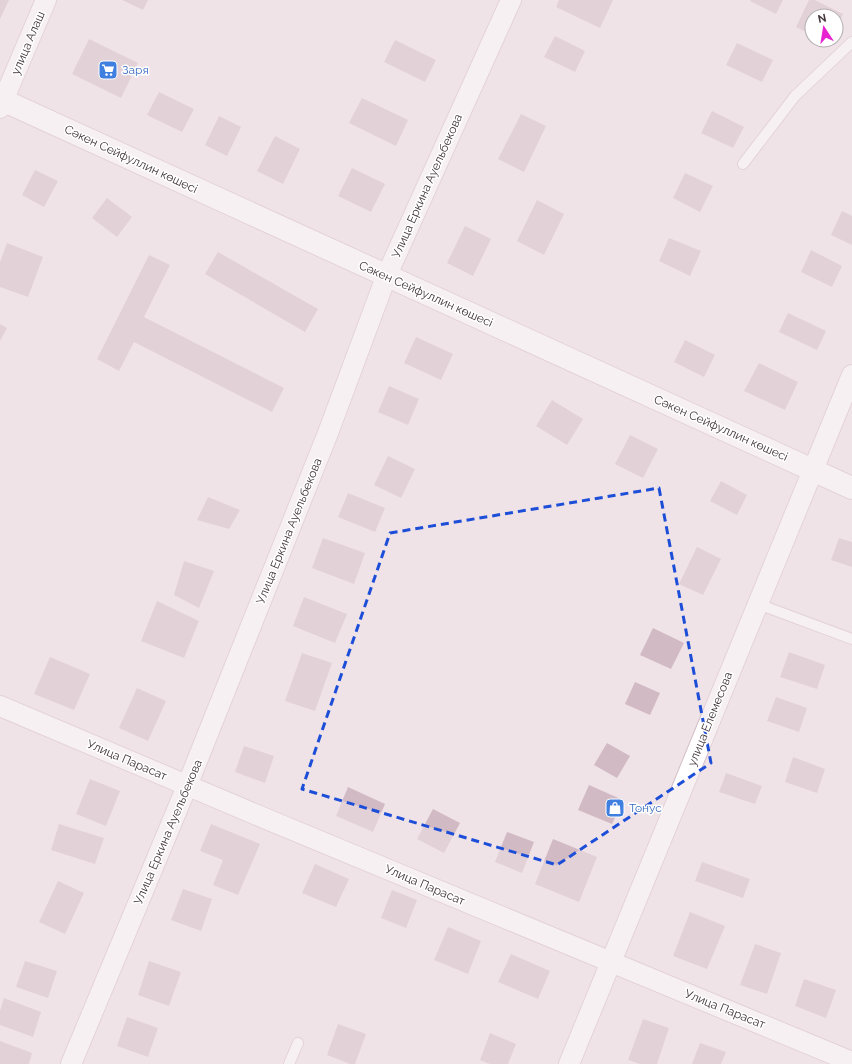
<svg xmlns="http://www.w3.org/2000/svg" width="852" height="1064" font-family="Raleway,sans-serif">
<style>
.building{fill:#d1bac3}
.lines{fill:none;stroke-linecap:round;stroke-linejoin:round}
.service-casing{stroke:#d3bec5;stroke-width:12}
.minor-casing{stroke:#d3bec5;stroke-width:22}
.tertiary-casing{stroke:#d3bec5;stroke-width:24}
.service{stroke:#fff;stroke-width:10}
.minor{stroke:#fff;stroke-width:20}
.tertiary{stroke:#fff;stroke-width:22}
.marked{fill:none;stroke:#1d4ed8;stroke-width:3;stroke-dasharray:8 5;stroke-linejoin:round}
.labels{text-anchor:middle;stroke-width:3;stroke-linejoin:round;paint-order:stroke}
.street-label{font-size:12px;fill:#41343a;stroke:#fff}
.shop-label{font-size:12px;fill:#366cbe;stroke:#fff;text-anchor:start}
</style>
<rect width="100%" height="100%" fill="#f0e3e8"/>
<!-- building -->
<g class="building">
<path d="M0,0H9L0,19Z"/>
<path d="M122,0H148L143,10Z"/>
<path d="M559,0H613L600,28L556,7Z"/>
<path d="M751,0H783L776,14L750,1Z"/>
<path d="M809,0H815L843,14L836,29V16H812V35L796,27Z"/>
<path d="M555,36L585,51L575,72L544,57Z"/>
<path d="M89,39L138,63L121,98L72,74Z"/>
<path d="M395,40L436,60L425,82L384,62Z"/>
<path d="M737,43L773,60L762,82L726,65Z"/>
<path d="M159,92L194,109L182,132L147,115Z"/>
<path d="M362,98L408,120L396,146L349,123Z"/>
<path d="M712,111L744,127L733,148L701,133Z"/>
<path d="M521,114L546,126L524,172L498,159Z"/>
<path d="M219,116L241,127L227,156L205,145Z"/>
<path d="M275,136L300,149L283,184L257,171Z"/>
<path d="M352,168L385,184L371,212L338,196Z"/>
<path d="M35,170L58,181L44,207L22,195Z"/>
<path d="M685,173L713,186L700,212L673,198Z"/>
<path d="M107,198L132,217L117,237L92,218Z"/>
<path d="M537,200L564,214L544,255L517,241Z"/>
<path d="M842,211L852,216V245L831,235Z"/>
<path d="M465,226L491,239L473,276L447,263Z"/>
<path d="M669,238L701,251L690,276L659,261Z"/>
<path d="M7,243L43,257L28,297L0,287V262Z"/>
<path d="M811,250L842,266L832,287L801,272Z"/>
<path d="M218,252L318,309L305,332L205,274Z"/>
<path d="M149,255L170,265L144,317L284,388L272,412L134,342L119,371L97,359Z"/>
<path d="M788,313L826,331L817,350L779,332Z"/>
<path d="M0,324L7,328L0,341Z"/>
<path d="M416,337L453,354L441,380L404,363Z"/>
<path d="M685,340L715,355L704,377L674,362Z"/>
<path d="M759,363L798,382L785,410L744,391Z"/>
<path d="M389,386L419,399L408,425L378,412Z"/>
<path d="M552,400L583,419L567,445L536,426Z"/>
<path d="M630,435L658,449L643,478L615,464Z"/>
<path d="M388,456L415,469L401,498L374,485Z"/>
<path d="M721,481L747,495L737,515L710,501Z"/>
<path d="M348,493L385,508L375,532L338,517Z"/>
<path d="M208,497L240,510L229,529L197,520Z"/>
<path d="M323,538L365,553L354,584L312,568Z"/>
<path d="M839,538L852,542V567L831,560Z"/>
<path d="M697,547L721,559L703,595L679,584Z"/>
<path d="M184,561L214,571L199,608L174,595Z"/>
<path d="M304,597L347,614L335,643L293,626Z"/>
<path d="M157,601L199,621L184,658L141,641Z"/>
<path d="M653,628L684,643L671,669L640,655Z"/>
<path d="M789,652L825,665L817,689L780,677Z"/>
<path d="M302,653L332,663L315,711L285,701Z"/>
<path d="M50,657L90,674L74,710L34,694Z"/>
<path d="M635,682L660,693L650,715L625,704Z"/>
<path d="M137,688L166,701L148,741L119,728Z"/>
<path d="M776,697L807,708L799,732L767,721Z"/>
<path d="M607,743L630,756L617,778L594,765Z"/>
<path d="M244,746L274,756L265,783L235,772Z"/>
<path d="M793,757L825,769L817,793L785,782Z"/>
<path d="M726,773L762,786L755,804L719,792Z"/>
<path d="M90,779L120,791L106,826L76,814Z"/>
<path d="M589,785L623,800L612,824L578,810Z"/>
<path d="M348,787L385,804L373,832L336,816Z"/>
<path d="M433,809L460,823L444,853L417,839Z"/>
<path d="M59,824L104,838L95,864L51,850Z"/>
<path d="M211,824L260,844L238,895L213,885L223,860L200,851Z"/>
<path d="M507,832L534,842L522,873L495,862Z"/>
<path d="M553,839L597,857L579,902L535,884Z"/>
<path d="M702,862L750,879L743,898L695,881Z"/>
<path d="M315,864L349,879L336,907L302,893Z"/>
<path d="M58,881L84,893L65,934L39,922Z"/>
<path d="M183,889L212,899L201,931L171,920Z"/>
<path d="M392,890L417,900L406,928L381,918Z"/>
<path d="M690,912L725,926L707,969L673,956Z"/>
<path d="M448,927L481,941L468,974L434,960Z"/>
<path d="M755,944L781,953L767,994L740,985Z"/>
<path d="M511,954L550,971L538,999L498,982Z"/>
<path d="M25,961L57,971L48,998L16,987Z"/>
<path d="M149,961L181,972L169,1006L138,995Z"/>
<path d="M804,979L836,990L826,1018L795,1006Z"/>
<path d="M4,998L41,1012L33,1037L0,1025V1011Z"/>
<path d="M127,1017L158,1028L148,1057L117,1046Z"/>
<path d="M643,1019L669,1028L657,1064H640L628,1060Z"/>
<path d="M338,1024L366,1034L355,1064H350L327,1055Z"/>
<path d="M490,1033L516,1044L508,1064H490L480,1060Z"/>
<path d="M0,1041L32,1053L29,1064H0Z"/>
<path d="M700,1043L726,1052L721,1064H692Z"/>
</g>
<g class="lines">
<defs>
<g id="service">
<path d="M743,164L795,96L852,42"/>
<path d="M758,604L852,639"/>
<path d="M289,1064L298,1043"/>
</g>
<g id="minor">
<path d="M0,108L46,0"/>
<path d="M0,706C283,827 567,945 852,1062"/>
<path d="M71,1064L187,786L328,433L386,277L511,0"/>
<path d="M569,1064L852,375"/>
</g>
<path id="tertiary" d="M0,99L852,488"/>
</defs>
<!-- service casing -->
<use href="#service" class="service-casing"/>
<!-- minor casing -->
<use href="#minor" class="minor-casing"/>
<!-- tertiary casing -->
<use href="#tertiary" class="tertiary-casing"/>
<!-- service -->
<use href="#service" class="service"/>
<!-- minor -->
<use href="#minor" class="minor"/>
<!-- tertiary -->
<use href="#tertiary" class="tertiary"/>
</g>
<!-- marked area -->
<path d="M0 0H852V1064H0ZM659,488L711,763L557,865L302,789L390,533Z" fill="#f0e3e8" fill-opacity=".55" fill-rule="evenodd"/>
<path class="marked" d="M659,488L711,763L557,865L302,789L390,533Z"/>
<!-- icons -->
<defs>
<symbol id="supermarket-square" viewBox="-11 -11 22 22"><rect x="-9" y="-9" width="18" height="18" rx="4" fill="#3f7fe0" stroke="#fff"/><path d="M-6-5.5h2.5l.6 2H6L4.5 2H-2.5L-4.4-4H-6ZM-1.5 3.2a1.3 1.3 0 1 0 .1 0ZM3 3.2a1.3 1.3 0 1 0 .1 0Z" fill="#fff"/></symbol>
<symbol id="shop-square" viewBox="-11 -11 22 22"><rect x="-9" y="-9" width="18" height="18" rx="4" fill="#3f7fe0" stroke="#fff"/><path d="M-5-2.5h2.3a2.7 3.5 0 0 1 5.4 0H5L5.5 6h-11ZM-1.5-2.5h3a1.5 2.3 0 0 0-3 0Z" fill="#fff"/></symbol>
</defs>
<g fill-rule="evenodd">
<use href="#supermarket-square" x="97" y="59" width="22" height="22"/>
<use href="#shop-square" x="604" y="797" width="22" height="22"/>
</g>
<g class="labels">
<!-- street labels -->
<g class="street-label">
<text transform="translate(28 43) rotate(-67)" y="4">улица Алаш</text>
<text transform="translate(131 159) rotate(25)" y="4">Сәкен Сейфуллин көшесі</text>
<text transform="translate(427 186) rotate(-66)" y="4">Улица Еркина Ауельбекова</text>
<text transform="translate(426 294) rotate(24)" y="4">Сәкен Сейфуллин көшесі</text>
<text transform="translate(721 428) rotate(24)" y="4">Сәкен Сейфуллин көшесі</text>
<text transform="translate(289 531) rotate(-68)" y="4">Улица Еркина Ауельбекова</text>
<text transform="translate(710 719) rotate(-68)" y="4">улица Елемесова</text>
<text transform="translate(127 760) rotate(23)" y="4">Улица Парасат</text>
<text transform="translate(168 832) rotate(-67)" y="4">Улица Еркина Ауельбекова</text>
<text transform="translate(425 885) rotate(23)" y="4">Улица Парасат</text>
<text transform="translate(725 1009) rotate(22)" y="4">Улица Парасат</text>
</g>
<!-- shop labels -->
<g class="shop-label">
<text x="122" y="74">Заря</text>
<text x="629" y="812">Тонус</text>
</g>
</g>
<!-- north arrow -->
<g transform="translate(824 28) rotate(348)"><circle r="19" fill="#ffffff" stroke="#b3aeb0"/>
<path d="M0-3L7 15L0 10L-7 15Z" fill="#e822d0"/>
<text y="-6" font-size="11" font-weight="bold" text-anchor="middle" fill="#41343a">N</text>
</g>
</svg>
